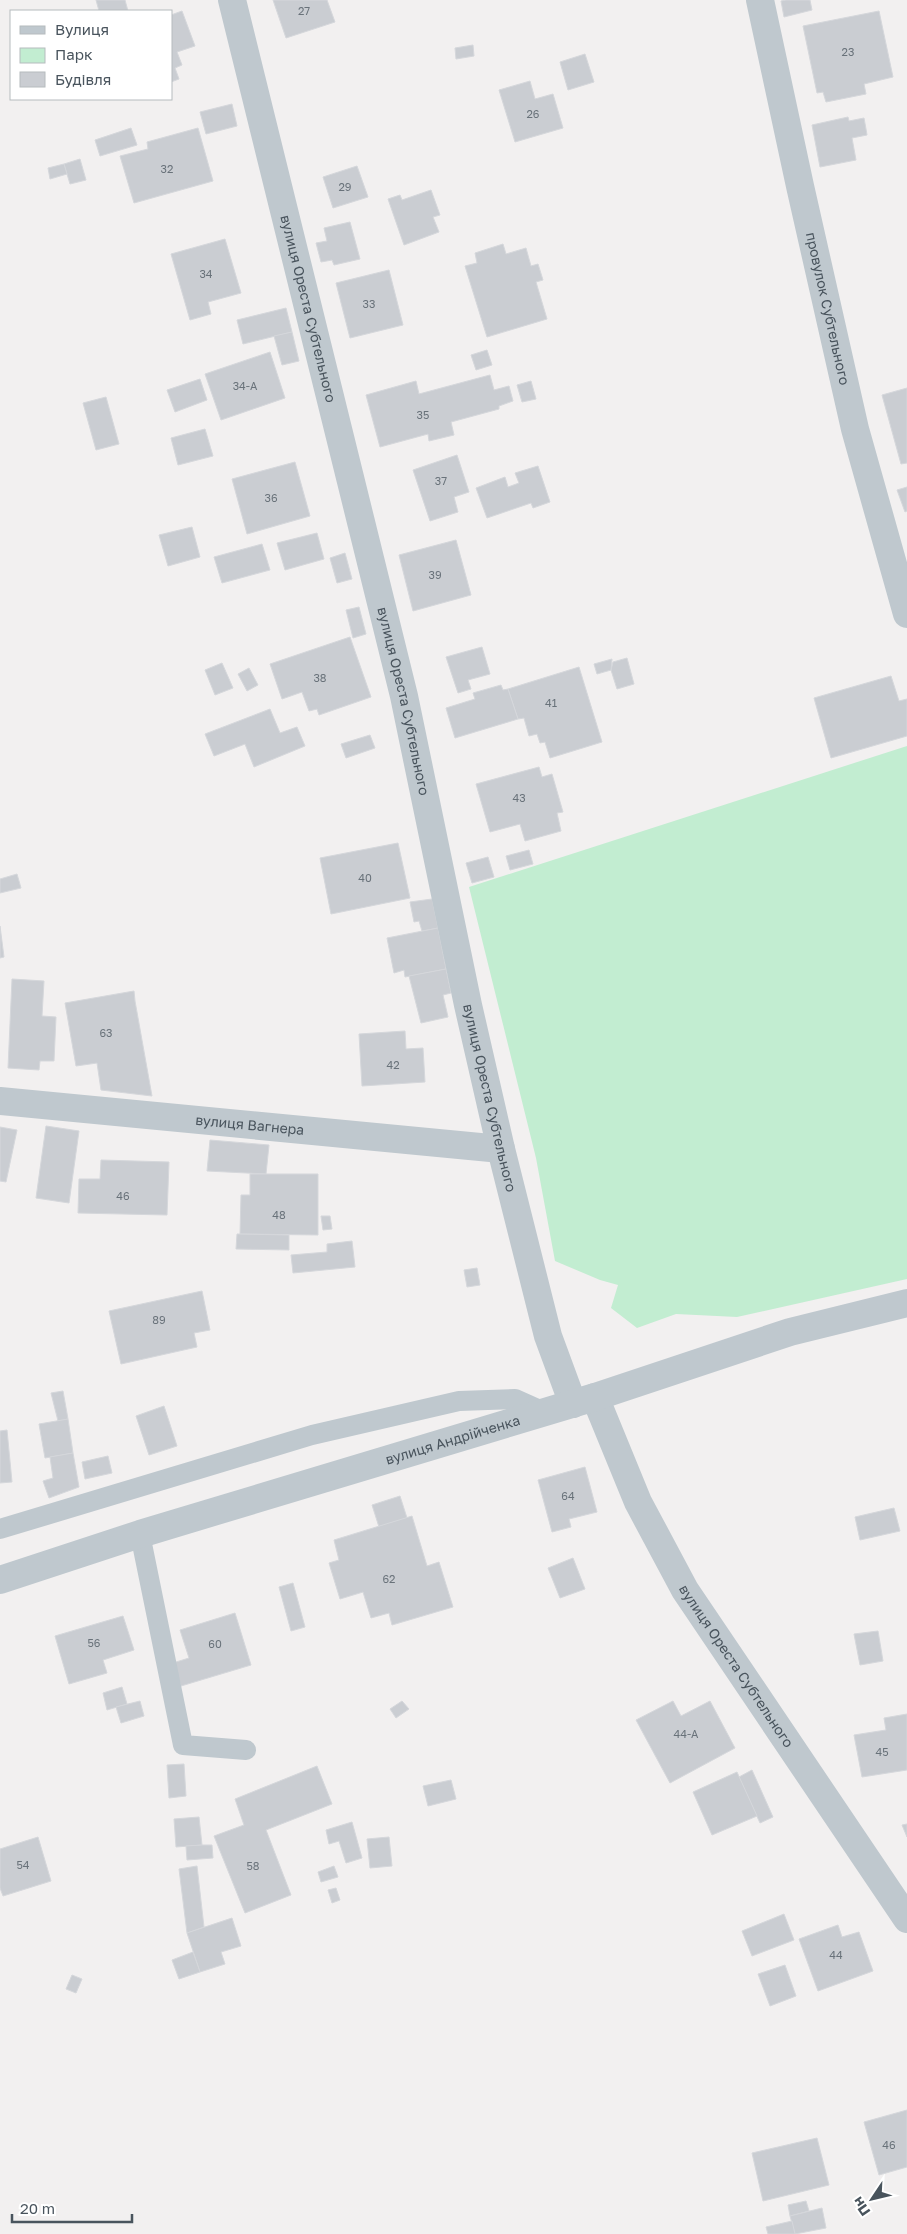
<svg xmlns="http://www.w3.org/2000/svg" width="907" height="2234" font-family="'Golos Text',sans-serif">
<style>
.green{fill:#c2edd1}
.building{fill:#cacdd2;stroke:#d5d7db}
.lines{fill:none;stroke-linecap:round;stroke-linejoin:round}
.service{stroke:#bfc8ce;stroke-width:20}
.minor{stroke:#bfc8ce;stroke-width:28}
.tertiary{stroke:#bfc8ce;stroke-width:28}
.labels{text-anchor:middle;stroke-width:4;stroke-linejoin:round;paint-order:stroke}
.number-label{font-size:11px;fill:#69727a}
.street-label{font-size:14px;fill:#49545d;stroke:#fff}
</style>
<rect width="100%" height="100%" fill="#f2f0f0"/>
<!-- green -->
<path class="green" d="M907,746V1279L737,1317L676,1314L637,1328L611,1308L618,1285L600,1280L555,1261L536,1158L469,887Z"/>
<!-- building -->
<g class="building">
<path d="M96,0H125L128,11H99Z"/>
<path d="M273,0H327L335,22L286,38Z"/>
<path d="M786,0H810L812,10L784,17L781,1Z"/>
<path d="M182,11L195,46L177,52L182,65L175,68L179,79L171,82V15Z"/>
<path d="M879,11L893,77L864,84L866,94L826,102L823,92L817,93L803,26Z"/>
<path d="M473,45L474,56L456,59L455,48Z"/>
<path d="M585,54L594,82L568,90L560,62Z"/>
<path d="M530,81L535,99L553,94L563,128L515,142L499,90Z"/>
<path d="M232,104L237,126L206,134L200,112Z"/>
<path d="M848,117L849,121L864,118L866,129L867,135L852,138L856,160L820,167L812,125Z"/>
<path d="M131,128L137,145L100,156L95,140Z"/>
<path d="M198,128L213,181L134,203L120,156L148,149L147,142Z"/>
<path d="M80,159L86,180L70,184L64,164Z"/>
<path d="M64,164L67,174L50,179L48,168Z"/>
<path d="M357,166L368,197L333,208L323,177Z"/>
<path d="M431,190L440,215L433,217L439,232L404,245L388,199L400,195L402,200Z"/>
<path d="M350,222L360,259L334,265L332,260L321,262L316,243L327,241L324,228Z"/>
<path d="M225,239L241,293L208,302L211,314L190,320L171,254Z"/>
<path d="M503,244L506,254L526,248L531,266L538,264L543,280L536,282L547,319L487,337L465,266L477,263L475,253Z"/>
<path d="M389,270L403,325L350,338L336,283Z"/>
<path d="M286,308L292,332L243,344L237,320Z"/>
<path d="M292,332L299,361L282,365L274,336Z"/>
<path d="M487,350L492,365L476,370L471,355Z"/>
<path d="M270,352L285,398L221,420L205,374Z"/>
<path d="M490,375L494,390L509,386L513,401L499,406V409L451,422L454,435L429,441L428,434L380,447L366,395L416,381L419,394Z"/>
<path d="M200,379L207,400L175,412L167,390Z"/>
<path d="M531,381L536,399L522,402L517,385Z"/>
<path d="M907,388V463L901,464L882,395Z"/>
<path d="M106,397L119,444L96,450L83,403Z"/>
<path d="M205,429L213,456L178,465L171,438Z"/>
<path d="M457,455L469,492L454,497L458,512L430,521L413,470Z"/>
<path d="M295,462L310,516L247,534L232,479Z"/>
<path d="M538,466L550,502L533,508L531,503L487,518L476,488L505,477L508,487L519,483L515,473Z"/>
<path d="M907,487V511L905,512L897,490Z"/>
<path d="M192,527L200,557L168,566L159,535Z"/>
<path d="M317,533L324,559L285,570L277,543Z"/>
<path d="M456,540L471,595L413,611L399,555Z"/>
<path d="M262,544L270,570L222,583L214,557Z"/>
<path d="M345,553L352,579L337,583L330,558Z"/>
<path d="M359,607L366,634L353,638L346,610Z"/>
<path d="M350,637L371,697L319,715L317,709L309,711L302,692L282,699L270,664Z"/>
<path d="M482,647L490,674L468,680L471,689L458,693L446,657Z"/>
<path d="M627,658L634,684L617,689L611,670L613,662Z"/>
<path d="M612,659L611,670L597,674L594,664Z"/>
<path d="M222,663L233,688L215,695L205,670Z"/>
<path d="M579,667L602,742L550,758L545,742L540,743L537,734L529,736L524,718L518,719L508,689Z"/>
<path d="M249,668L258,685L247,691L238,674Z"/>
<path d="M891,676L899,701L907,699V736L831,758L814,698Z"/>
<path d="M501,685L503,690L508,689L518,719L455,738L446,708L475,699L473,693Z"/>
<path d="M270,709L280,733L297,727L305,746L254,767L245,744L214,756L205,734Z"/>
<path d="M370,735L375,748L346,758L341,744Z"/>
<path d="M539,767L542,777L552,774L563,812L557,813L561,831L525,841L520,824L490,832L476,784Z"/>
<path d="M398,843L410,898L331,914L320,858Z"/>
<path d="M529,850L533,864L510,870L506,856Z"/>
<path d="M488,857L494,877L472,883L466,863Z"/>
<path d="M17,874L21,888L0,893V879Z"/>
<path d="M432,899L438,928L422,931L419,921L414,922L410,902Z"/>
<path d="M0,926L4,957L0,958Z"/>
<path d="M438,928L446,969L405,977L404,970L394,973L387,938Z"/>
<path d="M446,969L451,993L443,995L448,1017L421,1023L409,976Z"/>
<path d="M12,979L44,981L42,1016L56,1017L54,1061H40L39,1070L8,1068Z"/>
<path d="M134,991L135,1001L152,1096L101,1090L97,1063L76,1066L65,1003Z"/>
<path d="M405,1031L406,1049L423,1048L425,1082L362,1086L359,1034Z"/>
<path d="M46,1126L79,1131L69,1203L36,1198Z"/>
<path d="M0,1127L17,1130L6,1182L0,1181Z"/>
<path d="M210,1140L269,1145L266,1174L207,1171Z"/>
<path d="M101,1160L169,1162L167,1215L78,1213L79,1179H100Z"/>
<path d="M250,1174H318V1235L240,1234L241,1195H250Z"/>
<path d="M321,1216H330L332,1229L323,1230Z"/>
<path d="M237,1234L289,1235V1250L236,1249Z"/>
<path d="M352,1241L355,1267L293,1273L291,1255L327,1252V1244Z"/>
<path d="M477,1268L480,1285L467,1287L464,1270Z"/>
<path d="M202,1291L210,1330L194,1333L197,1347L121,1364L109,1311Z"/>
<path d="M63,1391L68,1419L58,1421L51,1393Z"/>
<path d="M164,1406L177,1446L149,1455L136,1416Z"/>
<path d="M68,1419L73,1453L45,1458L39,1424Z"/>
<path d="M7,1430L12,1482L0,1483V1431Z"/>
<path d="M73,1453L79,1487L49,1498L43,1481L53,1478L50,1457Z"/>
<path d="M108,1456L112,1473L85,1479L82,1462Z"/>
<path d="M585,1467L597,1512L569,1519L571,1527L552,1532L538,1480Z"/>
<path d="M400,1496L407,1518L379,1527L372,1505Z"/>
<path d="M894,1508L900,1531L860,1540L855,1517Z"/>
<path d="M412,1516L427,1566L439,1562L453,1607L392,1625L389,1613L371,1618L363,1592L340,1599L329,1563L339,1560L334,1540Z"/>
<path d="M573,1558L585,1589L560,1598L548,1568Z"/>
<path d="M293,1583L305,1627L291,1631L279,1587Z"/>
<path d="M235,1613L251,1665L181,1686L173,1663L189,1658L180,1630Z"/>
<path d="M123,1616L134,1650L103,1660L107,1673L69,1684L55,1636Z"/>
<path d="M878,1631L883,1661L860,1665L854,1634Z"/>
<path d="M122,1687L127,1704L107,1710L103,1693Z"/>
<path d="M140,1701L144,1716L121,1723L116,1707Z"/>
<path d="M402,1701L409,1709L396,1718L390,1709Z"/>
<path d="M673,1701L681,1716L710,1701L735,1748L670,1783L636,1720Z"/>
<path d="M907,1714V1770L862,1777L854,1735L886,1730L884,1718Z"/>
<path d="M184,1764L186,1796L169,1798L167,1765Z"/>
<path d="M317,1766L332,1804L266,1830L291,1895L245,1913L214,1836L244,1825L235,1799Z"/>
<path d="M752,1770L773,1817L760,1823L739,1777Z"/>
<path d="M737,1772L757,1816L712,1835L693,1792Z"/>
<path d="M451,1780L456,1799L428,1806L423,1786Z"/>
<path d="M199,1817L202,1845L176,1847L174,1819Z"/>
<path d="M352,1822L362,1858L346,1863L339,1841L329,1844L326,1830Z"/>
<path d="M907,1824V1837L902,1825Z"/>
<path d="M38,1837L51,1881L3,1896L0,1888V1849Z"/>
<path d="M389,1837L392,1866L370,1868L367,1839Z"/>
<path d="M202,1845H212L213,1858L187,1860L186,1846Z"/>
<path d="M197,1866L204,1927L187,1933L179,1869Z"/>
<path d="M334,1866L338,1877L321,1882L318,1872Z"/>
<path d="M336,1888L340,1900L332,1903L328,1890Z"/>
<path d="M784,1914L794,1940L752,1956L742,1931Z"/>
<path d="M232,1918L241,1946L221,1952L225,1964L200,1972L187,1933Z"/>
<path d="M838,1925L842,1937L859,1932L873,1971L818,1991L799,1939Z"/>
<path d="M193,1952L200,1972L179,1979L172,1960Z"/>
<path d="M785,1965L796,1996L770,2006L758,1974Z"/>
<path d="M72,1975L82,1979L76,1993L66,1989Z"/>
<path d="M907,2110V2167L879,2175L864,2122Z"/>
<path d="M817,2138L829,2185L763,2201L752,2153Z"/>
<path d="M806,2201L809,2211L790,2216L788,2205Z"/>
<path d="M822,2208L826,2228L795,2234L790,2216Z"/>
<path d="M792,2221L795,2234H768L766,2227Z"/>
</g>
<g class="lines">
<!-- service -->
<g class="service">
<path d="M0,1529L312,1435L459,1401L515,1399L544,1412"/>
<path d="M140,1534L183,1745L246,1750"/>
</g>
<!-- minor -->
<g class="minor">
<path id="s1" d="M232,0L404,696L468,1005L501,1149L548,1336L573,1404"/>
<path id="s2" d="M760,0L800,186L855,429L907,614"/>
<path id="s3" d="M0,1101L501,1149"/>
<path id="s4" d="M595,1397L638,1502L685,1590L907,1919"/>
</g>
<!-- tertiary -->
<path class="tertiary" id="s5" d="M0,1580L140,1534L595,1397L790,1332L907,1303"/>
</g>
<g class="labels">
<!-- number labels -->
<g class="number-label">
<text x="304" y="15">27</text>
<text x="848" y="56">23</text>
<text x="533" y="118">26</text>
<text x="167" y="173">32</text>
<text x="345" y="191">29</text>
<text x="206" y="278">34</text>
<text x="369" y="308">33</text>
<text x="245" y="390">34-А</text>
<text x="423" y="419">35</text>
<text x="441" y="485">37</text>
<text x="271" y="502">36</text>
<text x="435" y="579">39</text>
<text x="320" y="682">38</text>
<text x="551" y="707">41</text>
<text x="519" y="802">43</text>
<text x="365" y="882">40</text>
<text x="106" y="1037">63</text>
<text x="393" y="1069">42</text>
<text x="123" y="1200">46</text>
<text x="279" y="1219">48</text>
<text x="159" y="1324">89</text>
<text x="568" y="1500">64</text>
<text x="389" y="1583">62</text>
<text x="94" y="1647">56</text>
<text x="215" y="1648">60</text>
<text x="686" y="1738">44-А</text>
<text x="882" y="1756">45</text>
<text x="23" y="1869">54</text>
<text x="253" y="1870">58</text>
<text x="836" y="1959">44</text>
<text x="889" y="2149">46</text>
</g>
<!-- street labels -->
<g class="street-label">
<text dy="5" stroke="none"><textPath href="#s1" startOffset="318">вулиця Ореста Субтельного</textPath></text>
<text dy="5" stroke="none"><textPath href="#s2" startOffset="316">провулок Субтельного</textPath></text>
<text dy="5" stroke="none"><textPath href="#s1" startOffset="722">вулиця Ореста Субтельного</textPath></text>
<text dy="5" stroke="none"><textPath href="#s1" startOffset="1128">вулиця Ореста Субтельного</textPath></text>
<text dy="5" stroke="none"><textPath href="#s3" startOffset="251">вулиця Вагнера</textPath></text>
<text dy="5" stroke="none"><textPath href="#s5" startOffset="474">вулиця Андрійченка</textPath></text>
<text dy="5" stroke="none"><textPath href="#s4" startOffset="305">вулиця Ореста Субтельного</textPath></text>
</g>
</g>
<!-- legend -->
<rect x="10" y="10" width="162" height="90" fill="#ffffff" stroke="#b6bbbe"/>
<rect x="20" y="26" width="25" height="8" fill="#bfc8ce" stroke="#b6bbbe"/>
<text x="55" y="35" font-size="15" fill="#49545d">Вулиця</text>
<rect x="20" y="48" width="25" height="15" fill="#c2edd1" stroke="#b6bbbe"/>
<text x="55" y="60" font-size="15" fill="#49545d">Парк</text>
<rect x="20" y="72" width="25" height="15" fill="#cacdd2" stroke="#b6bbbe"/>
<text x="55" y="85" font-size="15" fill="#49545d">Будівля</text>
<!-- north arrow -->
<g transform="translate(872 2199) rotate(235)" stroke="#ffffff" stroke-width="4" paint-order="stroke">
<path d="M0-4L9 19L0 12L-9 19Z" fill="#49545d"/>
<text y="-8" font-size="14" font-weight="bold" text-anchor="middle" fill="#49545d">Пн</text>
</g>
<!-- scale -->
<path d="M12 2214v8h120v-8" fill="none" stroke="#49545d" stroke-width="2.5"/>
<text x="20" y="2214" font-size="15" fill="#49545d" stroke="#ffffff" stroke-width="4" paint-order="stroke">20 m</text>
</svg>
